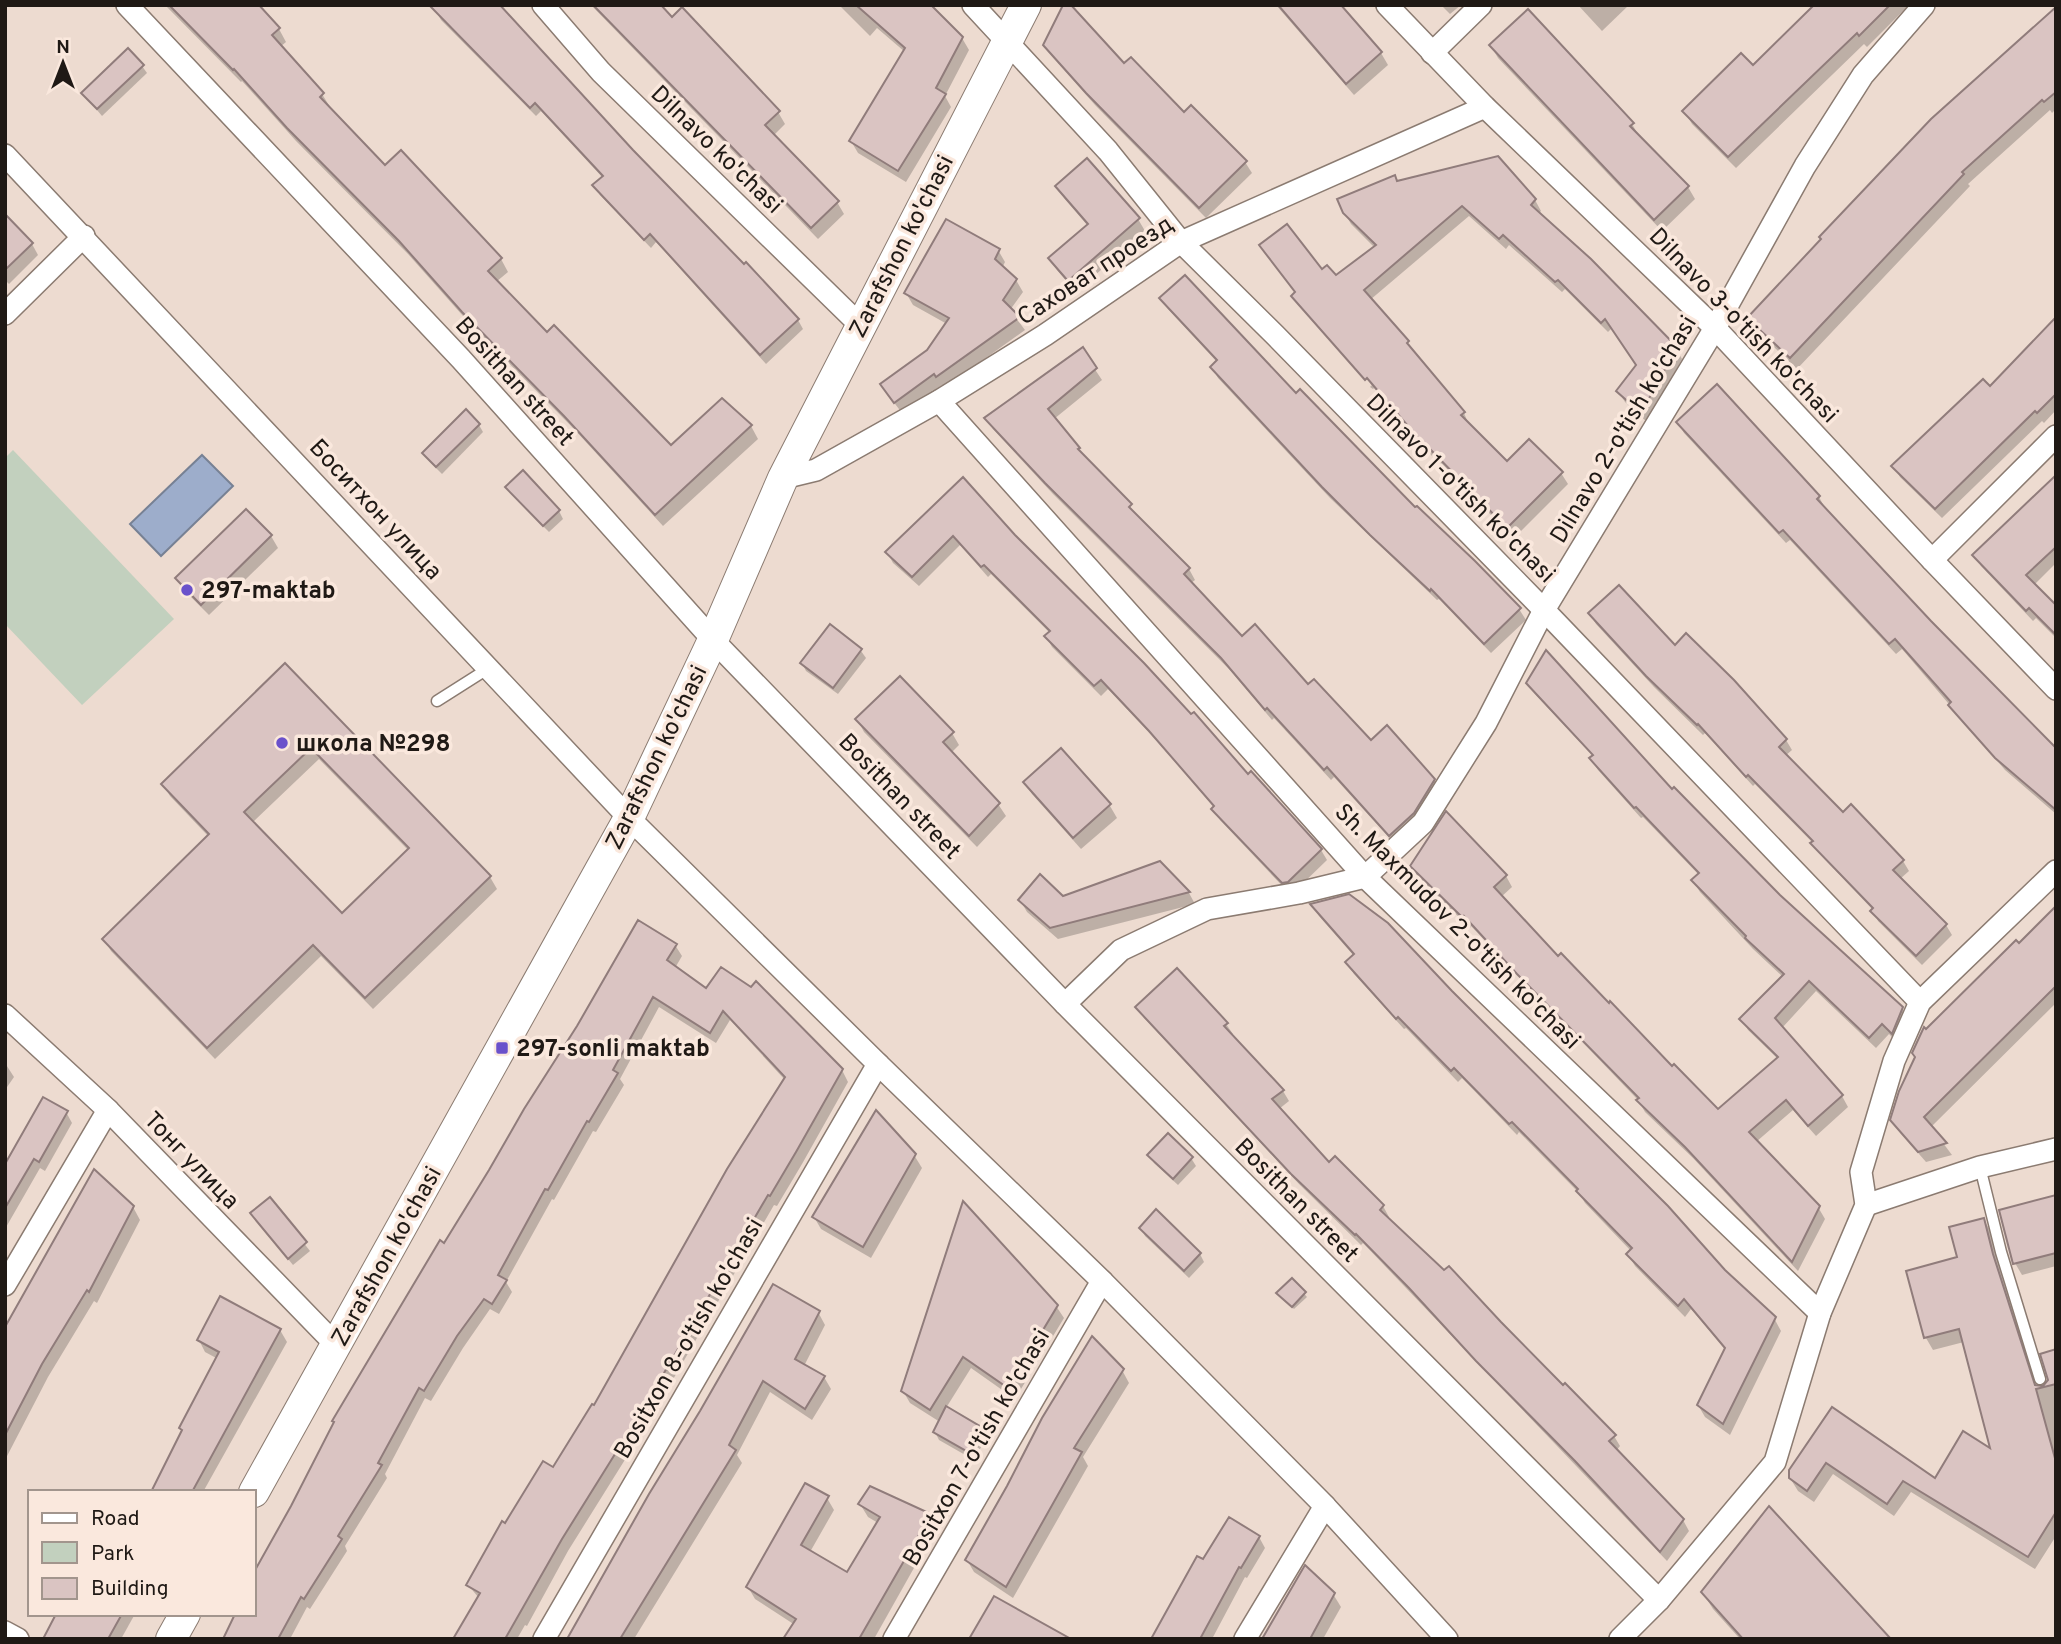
<svg xmlns="http://www.w3.org/2000/svg" width="2061" height="1644" font-family="Overpass,sans-serif">
<style>
.green{fill:#c2d0be}
.water{fill:#9dadcb;stroke:#778194;stroke-width:2}
.shadow{fill:#0003;fill-rule:evenodd}
.building{fill:#dac4c2;stroke:#907c7b;stroke-width:2;fill-rule:evenodd}
.lines{fill:none;stroke-linecap:round;stroke-linejoin:round}
.lane-casing{stroke:#8b7b71;stroke-width:13}
.street-casing{stroke:#8b7b71;stroke-width:24}
.secondary-casing{stroke:#8b7b71;stroke-width:32}
.lane{stroke:#fff;stroke-width:10}
.street{stroke:#fff;stroke-width:21}
.secondary{stroke:#fff;stroke-width:30}
.poi-dot{fill:#6a51cb;stroke:#fae8dd;stroke-width:2.5}
.labels{text-anchor:middle;stroke-width:7;stroke-linejoin:round;paint-order:stroke}
.street-label{font-size:24px;fill:#1f1915;stroke:#fae8dd}
.poi-label{font-size:24px;font-weight:bold;fill:#1f1915;stroke:#fae8dd;text-anchor:start}
</style>
<rect width="100%" height="100%" fill="#eddbd0"/>
<!-- green -->
<path class="green" d="M13,450L174,619L82,705L5,624V458Z"/>
<!-- water -->
<path class="water" d="M202,455L233,486L161,556L130,524Z"/>
<!-- shadow -->
<g class="shadow">
<path d="M165,5H257L279,29L286,42L280,47L322,94L330,107L385,167L400,153L501,259L508,272L496,282L547,334L671,447L722,401L751,426L758,439L663,526L574,429L471,325L408,254L296,141L242,81L241,82Z"/>
<path d="M591,5H659L778,112L785,124L773,136L837,202L844,214L818,239Z"/>
<path d="M839,5H928L962,38L969,50L945,96L951,107L906,182L858,153L851,141L905,52L877,28L870,36Z"/>
<path d="M1276,5H1337L1381,53L1388,65L1354,95Z"/>
<path d="M1441,5H1461L1450,14Z"/>
<path d="M1578,5H1629L1602,31Z"/>
<path d="M1815,5H1909L1867,47L1864,44L1736,168L1692,124L1685,112L1753,68Z"/>
<path d="M2056,10V109L2052,113L2050,110L1968,184L1970,186L1797,369L1756,330L1749,318Z"/>
<path d="M436,11L631,151L798,320L803,329L766,364L656,242L651,248L600,195L595,185L603,178L541,111L536,116L441,20Z"/>
<path d="M1045,45L1124,66L1245,162L1252,173L1206,218L1095,105L1052,56Z"/>
<path d="M1491,46L1632,124L1639,136L1688,187L1695,199L1662,231L1498,58Z"/>
<path d="M142,66L147,73L102,116L83,93Z"/>
<path d="M1398,183L1535,200L1541,211L1538,214L1676,348L1682,359L1647,422L1625,402L1618,391L1638,366L1612,328L1608,332L1565,289L1562,292L1509,245L1506,249L1469,216L1370,300L1407,342L1414,353L1464,413L1469,425L1507,463L1561,473L1568,484L1514,538L1432,456L1374,388L1373,389L1370,387L1372,385L1301,305H1298L1293,296L1322,272L1335,277L1375,248L1351,224L1344,212Z"/>
<path d="M1057,186L1138,219L1145,231L1076,292L1057,270L1050,258L1088,226L1064,198Z"/>
<path d="M5,216L32,244L38,255L9,284L5,280Z"/>
<path d="M998,250L1005,262L1002,268L1016,280L1023,292L1010,310L1025,330L944,388L942,385L902,413L889,396L928,352L947,324L913,305L906,293Z"/>
<path d="M1162,299L1296,395L1519,609L1526,620L1491,653L1439,599L1437,600L1330,498L1218,378L1212,367L1217,362L1168,309Z"/>
<path d="M2056,330V410L2044,423L2042,421L1942,518L1900,477L1894,466L1990,389Z"/>
<path d="M1082,350L1102,380L1054,419L1083,458L1189,569L1195,580L1191,583L1242,638L1308,687L1370,743L1434,780L1440,791L1396,845L1334,777L1331,780L1274,718L1272,720L1229,669L1053,494L993,429L986,418Z"/>
<path d="M1678,422L1819,497L1825,508L1824,509L1884,574L2056,750V814L2005,770L1902,649L1896,654L1790,540L1786,543L1684,433Z"/>
<path d="M479,425L483,432L442,474L429,461L424,453Z"/>
<path d="M2056,476V563L2034,585L2056,607V638L2036,618L2033,621L1981,566L1975,555Z"/>
<path d="M963,480L1013,536L1321,850L1327,860L1294,892L1289,893L1220,820L1215,808L1157,741L1108,689L1101,696L1052,647L1046,636L1050,633L991,574L988,577L960,545L919,586L893,563L887,552Z"/>
<path d="M508,487L559,511L563,519L549,532L512,495Z"/>
<path d="M246,511L271,536L278,548L209,615L184,590L177,578Z"/>
<path d="M1590,614L1675,647L1786,740L1792,750L1785,756L1843,815L1903,861L1909,871L1900,879L1946,925L1952,935L1922,965L1878,921L1873,910L1819,853L1813,843L1755,784L1753,786L1705,733L1703,735L1654,687L1596,624Z"/>
<path d="M830,627L861,651L866,658L838,694L806,671L802,663Z"/>
<path d="M285,666L490,877L497,889L373,1009L321,956L215,1059L111,951L104,939L209,837L170,796L163,784ZM319,759L409,851L342,916L252,823Z"/>
<path d="M1528,683L1672,791L1778,897L1902,1009L1908,1020L1898,1043L1889,1034L1876,1048L1816,991L1782,1028L1842,1096L1848,1107L1816,1136L1793,1110L1756,1142L1818,1207L1825,1219L1798,1271L1693,1158L1645,1112L1638,1100L1471,926L1470,928L1418,877L1412,866L1506,876L1512,887L1501,897L1558,959L1718,1111L1778,1059L1748,1030L1742,1019L1783,977L1753,949L1700,892L1693,881L1699,875L1643,817L1641,818L1598,770L1591,759L1594,757L1535,694Z"/>
<path d="M857,719L952,733L959,745L951,753L998,804L1006,816L977,847L864,732Z"/>
<path d="M1061,751L1110,806L1117,818L1081,849L1032,794L1025,782Z"/>
<path d="M1160,863L1189,893L1195,904L1058,939L1027,912L1020,900L1063,898Z"/>
<path d="M1313,905L1774,1318L1781,1331L1730,1435L1705,1417L1698,1405L1726,1350L1691,1309L1685,1317L1635,1266L1628,1254L1631,1251L1585,1203L1579,1193L1519,1132L1517,1135L1462,1078L1458,1082L1406,1028L1404,1029L1354,974L1347,963L1354,956L1319,916Z"/>
<path d="M2056,909V1003L1931,1127L1952,1155L1926,1162L1899,1131L1892,1120L1926,1031Z"/>
<path d="M675,945L682,956L675,968L707,991L842,1070L848,1082L802,1164L777,1206L774,1205L646,1426L568,1551L527,1626L525,1625L517,1639H455L479,1598L468,1585L506,1525L554,1470L595,1407L785,1080L730,1020L716,1043L659,1007L620,1079L624,1085L596,1132L593,1131L554,1200L552,1199L506,1282L512,1292L499,1314L490,1309L463,1348L431,1401L425,1398L385,1474L387,1478L345,1546L347,1551L310,1609L307,1607L290,1639H225L254,1614V1576L364,1370L444,1245Z"/>
<path d="M1138,1007L1226,1024L1233,1034L1231,1036L1283,1091L1289,1101L1279,1109L1329,1164L1335,1158L1383,1206L1389,1217L1387,1219L1614,1436L1620,1446L1616,1451L1683,1520L1689,1531L1667,1561L1363,1243L1361,1245L1299,1184L1144,1018Z"/>
<path d="M5,1063L14,1077L5,1090Z"/>
<path d="M66,1112L72,1123L45,1171L40,1168L5,1229V1159L9,1161Z"/>
<path d="M914,1155L922,1168L871,1258L821,1229L814,1217Z"/>
<path d="M1150,1155L1191,1158L1196,1166L1178,1185L1154,1163Z"/>
<path d="M2056,1197V1266L2022,1275L2015,1263Z"/>
<path d="M270,1200L310,1251L293,1265L257,1221Z"/>
<path d="M963,1204L1056,1306L1064,1318L1015,1399L971,1368L946,1408L982,1430L986,1438L974,1460L939,1440L935,1432L940,1422L910,1403L903,1391Z"/>
<path d="M133,1207L140,1220L97,1303L94,1301L48,1377L5,1460V1333Z"/>
<path d="M1157,1212L1200,1254L1204,1262L1189,1278L1145,1236L1141,1228Z"/>
<path d="M1984,1220L1991,1232L2037,1388H2044L2050,1380L2056,1351V1536L2035,1569L1911,1492L1894,1516L1833,1474L1814,1502L1798,1491L1790,1478L1832,1410L1935,1480L1993,1451L1964,1342L1933,1350L1926,1338L1909,1272L1959,1259Z"/>
<path d="M1292,1280L1307,1297L1294,1309L1280,1296Z"/>
<path d="M774,1287L818,1312L825,1325L804,1366L824,1377L831,1389L812,1420L770,1392L737,1455L742,1463L634,1639H567Z"/>
<path d="M280,1330L287,1342L203,1492H153L183,1432L181,1428L218,1359L205,1352L199,1340Z"/>
<path d="M1122,1370L1129,1383L1083,1457L1088,1466L1013,1598L974,1572L967,1560Z"/>
<path d="M827,1498L834,1510L810,1552L847,1574L878,1523L868,1517L860,1504L930,1515L937,1527L874,1639H785L795,1625L755,1599L748,1587Z"/>
<path d="M1259,1537L1265,1548L1247,1578L1245,1577L1212,1639H1152L1204,1562Z"/>
<path d="M1703,1593L1889,1639H1740L1713,1609Z"/>
<path d="M1333,1594L1341,1607L1323,1639H1264Z"/>
<path d="M58,1614H135L121,1639H48Z"/>
</g>
<!-- building -->
<g class="building">
<path d="M169,5H259L280,28L272,35L324,93L320,97L385,165L401,150L502,258L488,271L547,332L554,325L671,445L722,398L752,425L655,515L564,416L462,312L399,241L287,128L234,69L233,70Z"/>
<path d="M429,5H500L633,150L744,264L746,262L799,319L760,355L650,234L644,240L592,185L603,176L535,103L530,108Z"/>
<path d="M593,5H661L672,17L682,7L780,111L765,125L839,201L811,228Z"/>
<path d="M856,5H931L963,37L936,88L946,94L898,171L849,141L905,48Z"/>
<path d="M1063,5H1071L1124,63L1131,57L1184,112L1191,105L1247,161L1199,208L1086,93L1043,45Z"/>
<path d="M1278,5H1341L1382,52L1346,84Z"/>
<path d="M1814,5H1890L1859,36L1857,33L1728,157L1682,111L1741,53L1753,65Z"/>
<path d="M2056,7V92L2044,102L2042,100L1962,172L1964,174L1790,358L1747,318L1821,239L1819,237L1931,119Z"/>
<path d="M1528,9L1634,123L1630,126L1689,186L1654,220L1489,45Z"/>
<path d="M128,48L144,65L97,109L81,93Z"/>
<path d="M1498,156L1536,199L1531,205L1591,259L1677,347L1641,413L1616,391L1636,365L1605,319L1601,323L1558,280L1555,282L1503,235L1499,239L1462,206L1364,290L1409,341L1407,343L1465,412L1461,415L1507,461L1529,439L1563,472L1507,528L1426,445L1425,446L1367,378L1365,380L1291,296L1295,292L1259,245L1287,224L1322,269L1327,265L1336,275L1376,245L1343,213L1337,199L1395,175L1397,181Z"/>
<path d="M1087,158L1140,218L1068,281L1048,258L1088,224L1055,186Z"/>
<path d="M5,214L33,243L5,270Z"/>
<path d="M946,219L1000,249L995,259L1017,279L1003,300L1020,317L936,377L934,374L894,403L880,384L927,350L949,318L904,293Z"/>
<path d="M1185,275L1296,393L1300,389L1415,507L1417,506L1475,561L1521,608L1484,644L1431,589L1430,591L1370,535L1322,487L1210,367L1217,360L1159,298Z"/>
<path d="M2056,317V394L2037,413L2035,411L1935,509L1891,466L1983,379L1990,386Z"/>
<path d="M1083,347L1097,368L1048,409L1080,448L1078,449L1132,504L1129,507L1190,568L1184,574L1242,636L1255,624L1308,684L1314,679L1371,740L1387,725L1435,779L1414,813L1389,836L1327,767L1324,770L1267,708L1265,710L1221,658L1045,483L984,418Z"/>
<path d="M1717,384L1820,496L1817,499L1931,621L2056,748V810L1995,758L1948,705L1951,702L1895,639L1889,644L1783,530L1779,533L1676,422Z"/>
<path d="M466,409L480,424L436,467L422,453Z"/>
<path d="M523,470L560,510L543,526L505,487Z"/>
<path d="M2056,475V547L2026,575L2056,605V635L2029,608L2026,611L1972,555Z"/>
<path d="M963,477L1015,535L1144,663L1191,714L1194,712L1248,774L1251,771L1322,849L1288,882L1282,883L1211,809L1214,806L1149,731L1101,680L1094,686L1044,636L1050,631L984,565L981,567L953,536L912,577L885,552Z"/>
<path d="M246,509L272,535L201,605L175,578Z"/>
<path d="M1619,585L1675,645L1686,633L1734,680L1787,739L1779,747L1843,812L1851,804L1904,860L1893,870L1947,924L1916,956L1870,911L1873,908L1810,843L1813,841L1748,775L1746,777L1698,724L1697,725L1646,676L1588,613Z"/>
<path d="M830,624L862,649L833,688L800,663Z"/>
<path d="M1546,650L1672,789L1674,787L1780,895L1903,1007L1892,1034L1882,1024L1869,1038L1809,981L1775,1018L1843,1095L1808,1126L1786,1100L1749,1132L1820,1206L1792,1262L1685,1147L1636,1100L1639,1098L1517,974L1464,916L1463,918L1410,866L1446,811L1507,875L1494,887L1558,956L1561,953L1609,1003L1610,1001L1672,1066L1674,1064L1718,1109L1778,1057L1739,1019L1784,974L1745,938L1746,936L1691,880L1699,873L1636,807L1634,808L1589,758L1593,755L1526,683Z"/>
<path d="M285,663L491,876L365,998L313,945L207,1048L102,939L209,834L161,784ZM311,748L409,848L342,913L244,812Z"/>
<path d="M900,676L954,732L943,742L1000,803L969,836L855,719Z"/>
<path d="M1061,748L1111,804L1073,838L1023,782Z"/>
<path d="M1160,861L1190,892L1050,928L1018,900L1040,874L1063,896Z"/>
<path d="M1349,894L1388,923L1452,991L1668,1206L1725,1270L1776,1317L1723,1424L1697,1405L1725,1348L1684,1299L1678,1306L1626,1254L1632,1248L1576,1191L1578,1189L1512,1122L1509,1124L1454,1068L1451,1071L1398,1017L1396,1019L1345,962L1354,954L1310,904Z"/>
<path d="M2056,906V986L1924,1117L1947,1143L1918,1152L1890,1120L1899,1091L1915,1057L1912,1053L1924,1027L1926,1029L2016,940L2019,943Z"/>
<path d="M638,920L677,944L667,960L706,988L721,967L751,987L756,981L843,1069L796,1152L770,1196L768,1195L640,1414L562,1539L505,1639H453L480,1593L466,1585L502,1521L505,1523L543,1461L553,1467L592,1404L594,1405L727,1169L785,1077L723,1011L710,1033L653,997L613,1070L618,1073L589,1122L587,1121L548,1190L545,1189L498,1275L507,1280L492,1304L484,1299L457,1336L424,1391L419,1388L378,1463L382,1465L338,1536L342,1539L304,1599L301,1597L278,1639H223L235,1614H254V1572L291,1506L334,1422L332,1421L440,1240L444,1243L489,1170L524,1109L577,1026Z"/>
<path d="M1177,968L1228,1023L1224,1026L1284,1090L1272,1099L1329,1162L1335,1156L1384,1205L1380,1210L1444,1270L1449,1266L1501,1322L1563,1385L1565,1383L1616,1435L1609,1441L1684,1519L1660,1552L1575,1461L1476,1361L1409,1288L1356,1234L1355,1235L1291,1174L1135,1007Z"/>
<path d="M43,1097L68,1111L39,1162L34,1159L5,1208V1164Z"/>
<path d="M876,1110L916,1154L863,1247L812,1217Z"/>
<path d="M1168,1133L1193,1157L1173,1179L1147,1155Z"/>
<path d="M94,1169L134,1206L89,1292L87,1290L42,1364L5,1435V1327Z"/>
<path d="M2056,1195V1253L2013,1264L1999,1210Z"/>
<path d="M270,1197L307,1242L288,1259L250,1213Z"/>
<path d="M963,1201L1058,1305L1008,1388L963,1357L930,1410L901,1391Z"/>
<path d="M1156,1209L1201,1253L1184,1271L1139,1228Z"/>
<path d="M1984,1218L1993,1254L2035,1385L2043,1386L2048,1380L2040,1354L2056,1349V1384L2036,1389L2056,1462V1512L2028,1557L1903,1481L1887,1504L1826,1463L1807,1491L1789,1478V1470L1832,1407L1935,1478L1963,1431L1990,1448L1959,1329L1924,1338L1906,1271L1957,1257L1949,1227Z"/>
<path d="M1292,1278L1306,1292L1292,1307L1276,1293Z"/>
<path d="M773,1284L820,1311L795,1359L825,1376L805,1409L763,1381L729,1445L736,1450L620,1639H567L649,1494L700,1411Z"/>
<path d="M220,1296L281,1329L192,1492H151L182,1430L179,1428L219,1352L197,1340Z"/>
<path d="M1092,1336L1124,1369L1074,1448L1082,1452L1006,1587L965,1560L1007,1486L1042,1418Z"/>
<path d="M946,1406L983,1428L970,1453L933,1432Z"/>
<path d="M805,1483L829,1496L801,1545L847,1572L880,1517L858,1504L870,1486L931,1514L859,1639H783L796,1619L746,1587Z"/>
<path d="M1769,1506L1891,1639H1743L1701,1592Z"/>
<path d="M1229,1517L1260,1536L1241,1568L1239,1567L1200,1639H1151L1197,1556L1203,1559Z"/>
<path d="M1305,1565L1335,1593L1310,1639H1262Z"/>
<path d="M994,1596L1071,1639H969Z"/>
<path d="M56,1614H122L108,1639H43Z"/>
</g>
<g class="lines">
<defs>
<g id="lane">
<path d="M437,701L489,668"/>
<path d="M1980,1167L2001,1252L2040,1379"/>
</g>
<g id="street">
<path d="M127,5L461,359L713,640L1065,1004L1659,1600"/>
<path d="M543,5L601,72L860,325"/>
<path d="M973,5L1108,151L1181,242L1275,335L1544,610L1920,1002"/>
<path d="M1387,5L1485,107L1715,328L1932,560L2056,689"/>
<path d="M1432,53L1481,5"/>
<path d="M5,155L629,818L878,1064L1102,1281L1325,1506L1447,1639"/>
<path d="M5,314L84,236"/>
<path d="M939,401L1365,877L1820,1313"/>
<path d="M783,478L816,470L939,401L1045,335L1181,242L1485,107"/>
<path d="M1932,560L2056,436"/>
<path d="M1065,1004L1121,950L1207,909L1299,893L1365,877L1423,823L1486,723L1544,610L1715,328L1805,166L1863,75L1924,5"/>
<path d="M5,1015L108,1110L337,1346"/>
<path d="M1866,1205L1980,1167L2056,1149"/>
<path d="M5,1285L108,1110"/>
<path d="M5,1632L18,1639"/>
<path d="M544,1639L878,1064"/>
<path d="M894,1639L1102,1281"/>
<path d="M1245,1639L1325,1506"/>
<path d="M1620,1639L1659,1600L1775,1462L1820,1313L1866,1205L1861,1172L1894,1061L1920,1002L2056,871"/>
</g>
<g id="secondary">
<path d="M254,1492L629,818L713,640L783,478L1026,5"/>
<path d="M171,1639L185,1614"/>
</g>
</defs>
<!-- lane casing -->
<use href="#lane" class="lane-casing"/>
<!-- street casing -->
<use href="#street" class="street-casing"/>
<!-- secondary casing -->
<use href="#secondary" class="secondary-casing"/>
<!-- lane -->
<use href="#lane" class="lane"/>
<!-- street -->
<use href="#street" class="street"/>
<!-- secondary -->
<use href="#secondary" class="secondary"/>
</g>
<!-- markers -->
<g class="poi-dot">
<circle cx="187" cy="590" r="7"/>
<circle cx="282" cy="743" r="7"/>
<rect x="495" y="1041" width="14" height="14" rx="3.5"/>
</g>
<g class="labels">
<!-- street labels -->
<g class="street-label">
<text transform="translate(717 149) rotate(44)" y="8">Dilnavo ko'chasi</text>
<text transform="translate(901 246) rotate(-63)" y="8">Zarafshon ko'chasi</text>
<text transform="translate(1095 270) rotate(-33)" y="8">Саховат проезд</text>
<text transform="translate(1744 325) rotate(46)" y="8">Dilnavo 3-o'tish ko'chasi</text>
<text transform="translate(515 381) rotate(48)" y="8">Bosithan street</text>
<text transform="translate(1623 429) rotate(-59)" y="8">Dilnavo 2-o'tish ko'chasi</text>
<text transform="translate(1461 488) rotate(45)" y="8">Dilnavo 1-o'tish ko'chasi</text>
<text transform="translate(376 509) rotate(47)" y="8">Боситхон улица</text>
<text transform="translate(656 757) rotate(-64)" y="8">Zarafshon ko'chasi</text>
<text transform="translate(900 796) rotate(46)" y="8">Bosithan street</text>
<text transform="translate(1458 926) rotate(45)" y="8">Sh. Maxmudov 2-o'tish ko'chasi</text>
<text transform="translate(192 1160) rotate(46)" y="8">Тонг улица</text>
<text transform="translate(1297 1200) rotate(45)" y="8">Bosithan street</text>
<text transform="translate(386 1256) rotate(-61)" y="8">Zarafshon ko'chasi</text>
<text transform="translate(688 1338) rotate(-60)" y="8">Bositxon 8-o'tish ko'chasi</text>
<text transform="translate(976 1447) rotate(-60)" y="8">Bositxon 7-o'tish ko'chasi</text>
</g>
<!-- poi labels -->
<g class="poi-label">
<text x="201" y="598">297-maktab</text>
<text x="296" y="751">школа №298</text>
<text x="516" y="1056">297-sonli maktab</text>
</g>
</g>
<!-- border -->
<rect width="2061" height="1644" fill="none" stroke="#1f1915" stroke-width="14"/>
<!-- legend -->
<rect x="28" y="1490" width="228" height="126" fill="#fae8dd" stroke="#a2958d" stroke-width="2"/>
<rect x="42" y="1513" width="35" height="10" fill="#ffffff" stroke="#a2958d" stroke-width="2"/>
<text x="91" y="1525" font-size="21" fill="#1f1915">Road</text>
<rect x="42" y="1542" width="35" height="21" fill="#c2d0be" stroke="#a2958d" stroke-width="2"/>
<text x="91" y="1560" font-size="21" fill="#1f1915">Park</text>
<rect x="42" y="1578" width="35" height="21" fill="#dac4c2" stroke="#a2958d" stroke-width="2"/>
<text x="91" y="1595" font-size="21" fill="#1f1915">Building</text>
<!-- north arrow -->
<g transform="translate(63 63)" stroke="#fae8dd" stroke-width="5" paint-order="stroke">
<path d="M0-5L12 26L0 18L-12 26Z" fill="#1f1915"/>
<text y="-10" font-size="19" font-weight="bold" text-anchor="middle" fill="#1f1915">N</text>
</g>
</svg>
